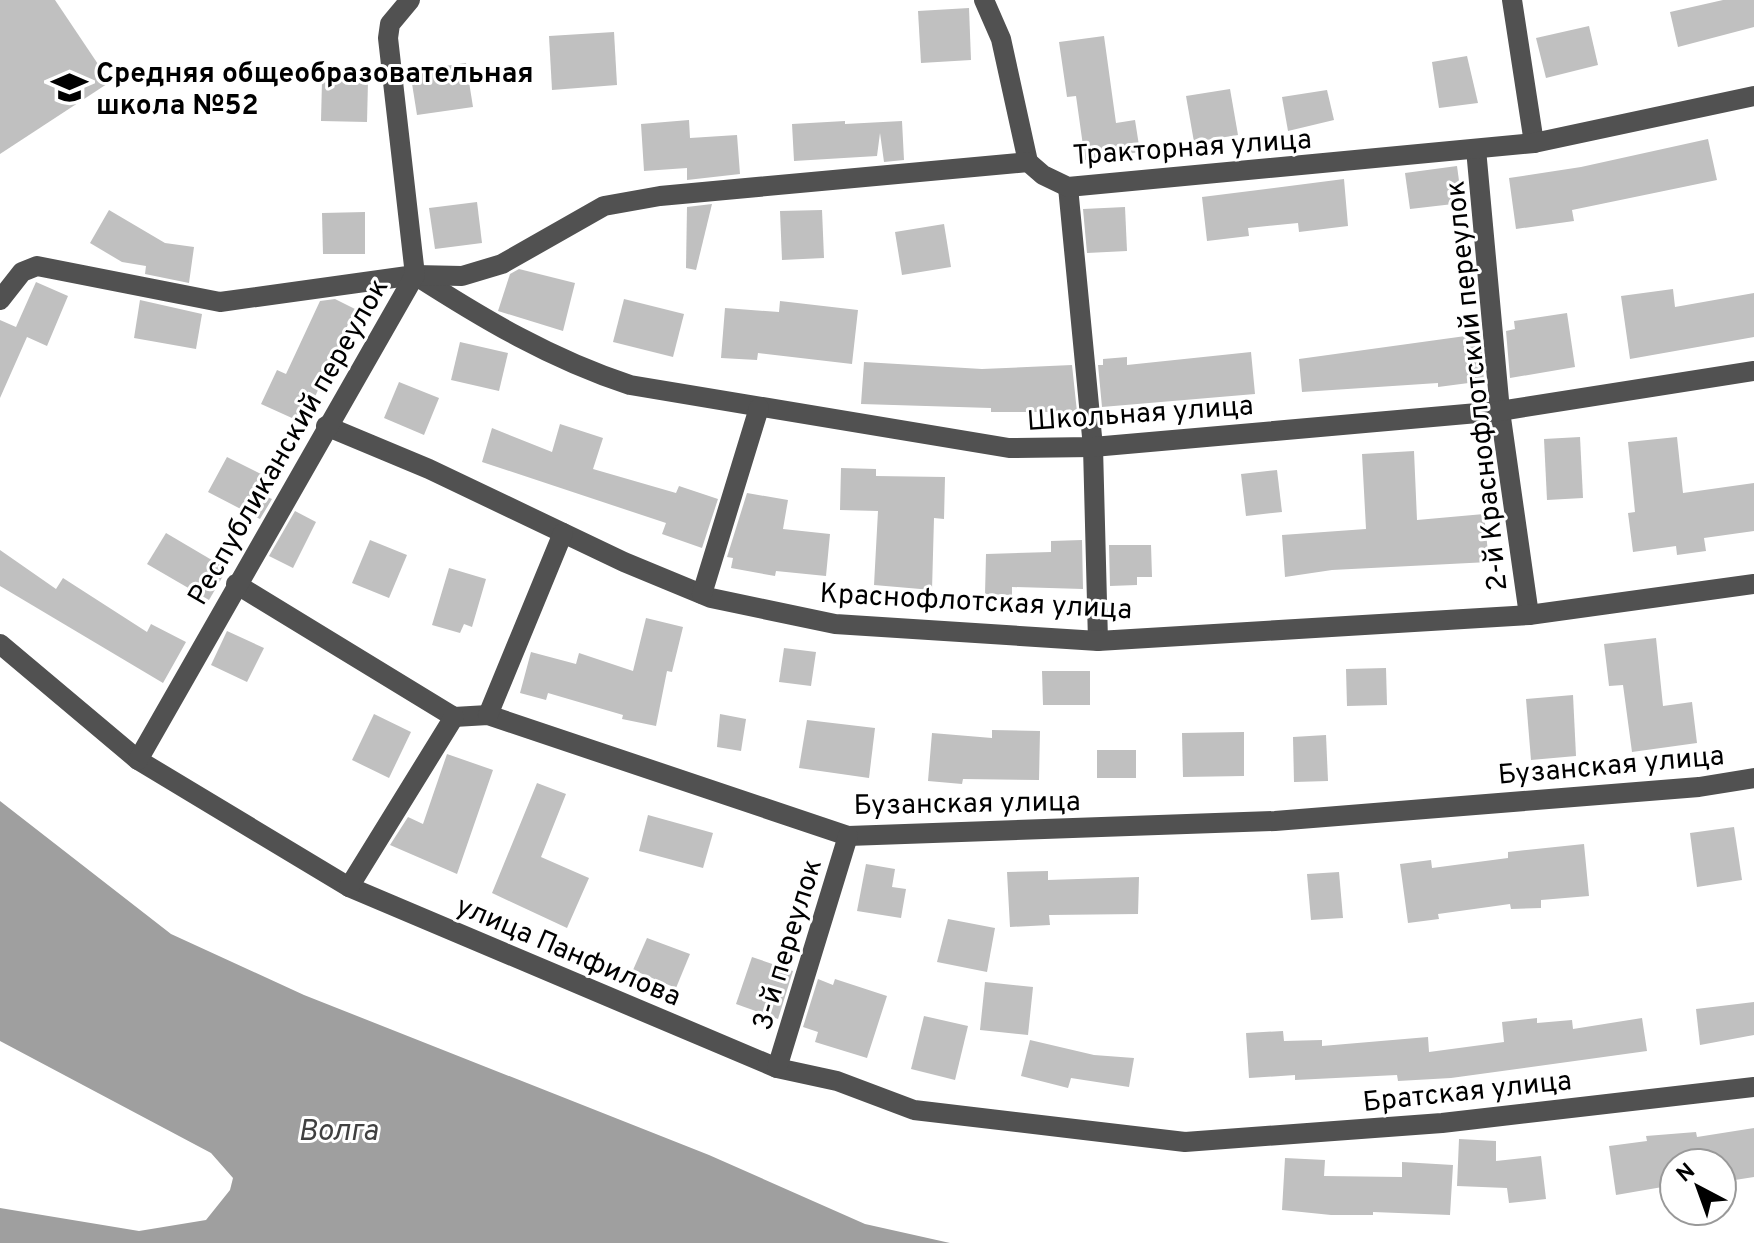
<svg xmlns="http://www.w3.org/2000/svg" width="1754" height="1243" font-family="Overpass,sans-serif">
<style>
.water{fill:#9f9f9f}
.building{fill:#c0c0c0}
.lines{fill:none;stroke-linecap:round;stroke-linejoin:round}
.minor{stroke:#515151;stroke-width:20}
.labels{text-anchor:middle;stroke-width:6;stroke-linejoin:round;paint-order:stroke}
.poi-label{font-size:28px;font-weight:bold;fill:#000;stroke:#fff;text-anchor:start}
.street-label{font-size:28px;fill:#000;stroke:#fff}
.water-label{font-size:30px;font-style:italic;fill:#404040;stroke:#fff}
</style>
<rect width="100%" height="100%" fill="#fff"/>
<!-- water -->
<path class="water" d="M0,801L171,934L304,995L709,1155L865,1224L950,1243H0V1208L139,1231L206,1220L230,1190L233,1178L211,1153L0,1041Z"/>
<!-- building -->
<g class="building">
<path d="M0,0H55L110,82L0,154Z"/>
<path d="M1723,0H1754V27L1678,47L1670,12Z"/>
<path d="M969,8L971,60L921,63L918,11Z"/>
<path d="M1589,26L1598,65L1546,78L1536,38Z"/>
<path d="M614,32L617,85L552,90L549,36Z"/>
<path d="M1104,36L1116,123L1135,120L1140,152L1085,160L1076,96L1067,97L1059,42Z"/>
<path d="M1467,56L1478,103L1439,108L1432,62Z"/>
<path d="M466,63L473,107L417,115L410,71Z"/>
<path d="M322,81H368L367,122L321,121Z"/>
<path d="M1230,89L1238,135L1194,142L1186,96Z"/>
<path d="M1327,90L1334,120L1288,131L1282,97Z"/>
<path d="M689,120L690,138L737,135L740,174L687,180V168L644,171L641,124Z"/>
<path d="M845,121V124L902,121L904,160L884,162L880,133L877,156L794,161L792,124Z"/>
<path d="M1708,139L1717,180L1572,210L1574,221L1516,229L1509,178L1581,167Z"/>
<path d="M1457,166L1462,203L1410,209L1405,173Z"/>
<path d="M1344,179L1348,226L1299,232L1298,223L1248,228L1249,236L1207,241L1202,197Z"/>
<path d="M477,202L482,243L435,249L429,208Z"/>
<path d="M712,204L696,270L686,268L687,207Z"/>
<path d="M1125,207L1127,251L1087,253L1083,209Z"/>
<path d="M109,210L165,243L194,247L189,283L145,274L146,266L122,262L90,243Z"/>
<path d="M822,210L824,258L782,260L780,211Z"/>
<path d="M365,212V254H323L322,213Z"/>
<path d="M944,224L951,267L902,275L895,232Z"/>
<path d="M519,269L575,283L563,331L498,311L510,274Z"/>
<path d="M36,282L68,296L47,346L27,337L0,398V320L16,327Z"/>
<path d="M1673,289L1675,307L1754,293V337L1630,359L1621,296Z"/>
<path d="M335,299L355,309L303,423L261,404L277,370L286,374L320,301Z"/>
<path d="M624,299L684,314L673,357L613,342Z"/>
<path d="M140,300L202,314L196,349L134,338Z"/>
<path d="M780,301L858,310L852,364L758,353L757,360L721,358L725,308L779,312Z"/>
<path d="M1567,313L1575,367L1510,378L1506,331L1515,329L1514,321Z"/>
<path d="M1480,334L1484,381L1438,387V383L1302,392L1299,359Z"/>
<path d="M460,342L508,353L499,391L451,380Z"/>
<path d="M1251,352L1255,394L1102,407L1098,365H1103V359L1127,357V365Z"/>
<path d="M864,362L982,369L1072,365L1077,412H991V408L861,404Z"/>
<path d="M399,382L439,398L424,435L384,418Z"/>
<path d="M560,424L603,438L593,469L676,493L679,486L718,499L702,548L662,534L666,523L482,462L492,428L552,452Z"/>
<path d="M1580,437L1583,498L1547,500L1544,439Z"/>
<path d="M1677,437L1683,493L1754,483V531L1704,538L1706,551L1677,555L1676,546L1633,552L1628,513L1635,512L1628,442Z"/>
<path d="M1414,451L1417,520L1484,514L1489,562L1332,570L1285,577L1282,535L1366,529L1362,454Z"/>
<path d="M227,457L265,476L256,492L272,499L260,519L208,492Z"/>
<path d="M841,468L876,469V476L945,477L944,519L934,518L932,590L874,585L878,511L840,510Z"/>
<path d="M1277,470L1282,512L1246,516L1241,474Z"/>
<path d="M747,493L788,500L783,529L830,534L826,576L776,571L775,576L731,568L733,558L727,557Z"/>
<path d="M295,511L316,522L293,568L269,556Z"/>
<path d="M166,533L227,569L209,600L147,564Z"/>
<path d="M370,540L407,555L389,598L352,583Z"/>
<path d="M1082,540L1083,589L1012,587V595L985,594L986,554L1051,552V541Z"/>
<path d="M1109,545H1151L1152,577H1137V585L1110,586Z"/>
<path d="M0,550L56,589L63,578L147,632L151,624L186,642L163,683L0,586Z"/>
<path d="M449,568L486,579L472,627L464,624L460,633L432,625Z"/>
<path d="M646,618L683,627L672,672L667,671L656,726L622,719L623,715L548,693L546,700L520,693L531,652L576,664L579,653L633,671Z"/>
<path d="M227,631L264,648L247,682L211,665Z"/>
<path d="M1656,638L1663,706L1692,702L1697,743L1632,752L1623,685L1609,686L1604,644Z"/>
<path d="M784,648L816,652L811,686L779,682Z"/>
<path d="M1386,668L1387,705L1347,706L1346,669Z"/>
<path d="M1042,671H1090V705H1043Z"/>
<path d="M1573,695L1576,756L1531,760L1526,699Z"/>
<path d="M374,714L411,732L389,778L352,760Z"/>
<path d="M720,714L746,719L741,751L717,747Z"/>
<path d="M807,720L875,728L869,778L799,768Z"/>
<path d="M992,730L1040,731L1039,780L963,779L962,784L928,781L932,733L992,738Z"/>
<path d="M1244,732V776L1183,777L1182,733Z"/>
<path d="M1326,735L1328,781L1294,782L1293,737Z"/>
<rect x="1097" y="750" width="39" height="28"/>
<path d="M447,754L493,770L457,874L390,845L408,817L423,824Z"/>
<path d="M537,783L566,794L541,857L589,878L567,928L492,893Z"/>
<path d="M648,815L713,833L703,868L639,851Z"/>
<path d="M1734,827L1742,880L1697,887L1690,833Z"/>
<path d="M1584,844L1589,896L1541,900V908L1511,909L1510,904L1438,914L1439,919L1408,923L1400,864L1431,860L1432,868L1508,858V852Z"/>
<path d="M866,864L895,869L892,887L906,889L901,918L857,911Z"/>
<path d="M1048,871V880L1139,877L1138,914L1049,915L1050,925L1010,927L1007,872Z"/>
<path d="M1339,872L1343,918L1311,920L1307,874Z"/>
<path d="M948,919L995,928L987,972L937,962Z"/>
<path d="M647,938L690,954L676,988L633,970Z"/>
<path d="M752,957L793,971L778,1019L736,1004Z"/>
<path d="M818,979L833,985L835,979L887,996L867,1058L815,1042L818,1032L803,1027Z"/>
<path d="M985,982L1033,987L1028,1035L980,1030Z"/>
<path d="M1754,1002V1035L1700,1045L1696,1009Z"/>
<path d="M924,1016L968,1026L955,1080L911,1069Z"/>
<path d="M1537,1018V1023L1572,1020L1573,1029L1642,1018L1647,1051L1451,1078L1398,1081L1397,1075L1295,1080V1075L1249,1078L1246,1033L1283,1031L1284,1041L1322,1040V1046L1428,1037L1429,1052L1504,1042L1502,1022Z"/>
<path d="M1030,1040L1094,1055L1134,1058L1129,1087L1071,1078L1068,1088L1021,1076Z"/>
<path d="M1754,1128V1177L1722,1182V1163H1674V1185L1616,1195L1609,1146L1647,1141L1646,1136L1696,1132L1697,1137Z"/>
<path d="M1459,1139L1496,1141V1161L1541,1156L1546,1199L1509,1203L1507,1188L1457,1186Z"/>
<path d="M1285,1158L1325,1160L1324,1176L1402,1177V1162L1453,1165L1450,1215L1373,1212V1215H1331L1282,1210Z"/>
</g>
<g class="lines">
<!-- minor -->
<g class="minor">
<path d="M984,0L1001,39L1028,162"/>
<path d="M1512,0L1534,143"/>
<path d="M1476,149L1500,411L1529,615"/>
<path d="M1068,187L1093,447L1098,641"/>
<path d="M415,275C485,320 551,359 630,385L1009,448L1093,447L1500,411L1754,371"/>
<path d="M0,300L22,272L37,266L220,302L415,275L462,276L502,264L604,206L660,196L1028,162L1043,175L1068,187L1534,143L1754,96"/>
<path d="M326,426L429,469L624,562L711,598L835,624L1098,641L1529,615L1754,584"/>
<path d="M236,584L454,717L488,715L848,836L1275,821L1699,787L1754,778"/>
<path d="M702,594L759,408"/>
<path d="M0,644L138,760L349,887L777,1068L837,1081L914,1110L1185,1142L1442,1123L1754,1087"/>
<path d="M488,715L563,533"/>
<path d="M138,760L415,275L388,38L390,24L410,0"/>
<path d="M349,887L454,717"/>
<path d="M777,1068L848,836"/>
</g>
</g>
<!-- icons -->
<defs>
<symbol id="school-bare" viewBox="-9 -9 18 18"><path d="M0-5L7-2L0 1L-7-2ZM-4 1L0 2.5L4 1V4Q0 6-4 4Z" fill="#000" stroke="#fff" stroke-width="2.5" paint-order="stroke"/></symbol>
</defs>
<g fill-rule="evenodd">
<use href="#school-bare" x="44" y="62" width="51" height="51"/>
</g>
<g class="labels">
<!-- poi labels -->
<g class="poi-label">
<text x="96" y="82">Средняя общеобразовательная<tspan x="96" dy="32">школа №52</tspan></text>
</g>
<!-- street labels -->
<g class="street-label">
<text transform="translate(1192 146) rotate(-4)" y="10">Тракторная улица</text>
<text transform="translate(1475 386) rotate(-96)" y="10">2-й Краснофлотский переулок</text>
<text transform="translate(1140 412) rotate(-4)" y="10">Школьная улица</text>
<text transform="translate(287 441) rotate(-60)" y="10">Республиканский переулок</text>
<text transform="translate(976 600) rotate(3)" y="10">Краснофлотская улица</text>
<text transform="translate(1611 764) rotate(-5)" y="10">Бузанская улица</text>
<text transform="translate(967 802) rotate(-1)" y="10">Бузанская улица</text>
<text transform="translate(786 944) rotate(-73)" y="10">3-й переулок</text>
<text transform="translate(569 950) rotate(23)" y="10">улица Панфилова</text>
<text transform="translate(1467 1090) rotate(-6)" y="10">Братская улица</text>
</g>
<!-- water labels -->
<g class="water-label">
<text x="338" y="1140">Волга</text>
</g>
</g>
<!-- north arrow -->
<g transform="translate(1698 1187) rotate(319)"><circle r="38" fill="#ffffff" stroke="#999999" stroke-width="2"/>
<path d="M0-6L14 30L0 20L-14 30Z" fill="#000000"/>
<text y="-12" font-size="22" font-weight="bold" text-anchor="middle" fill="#000000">N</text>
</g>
</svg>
